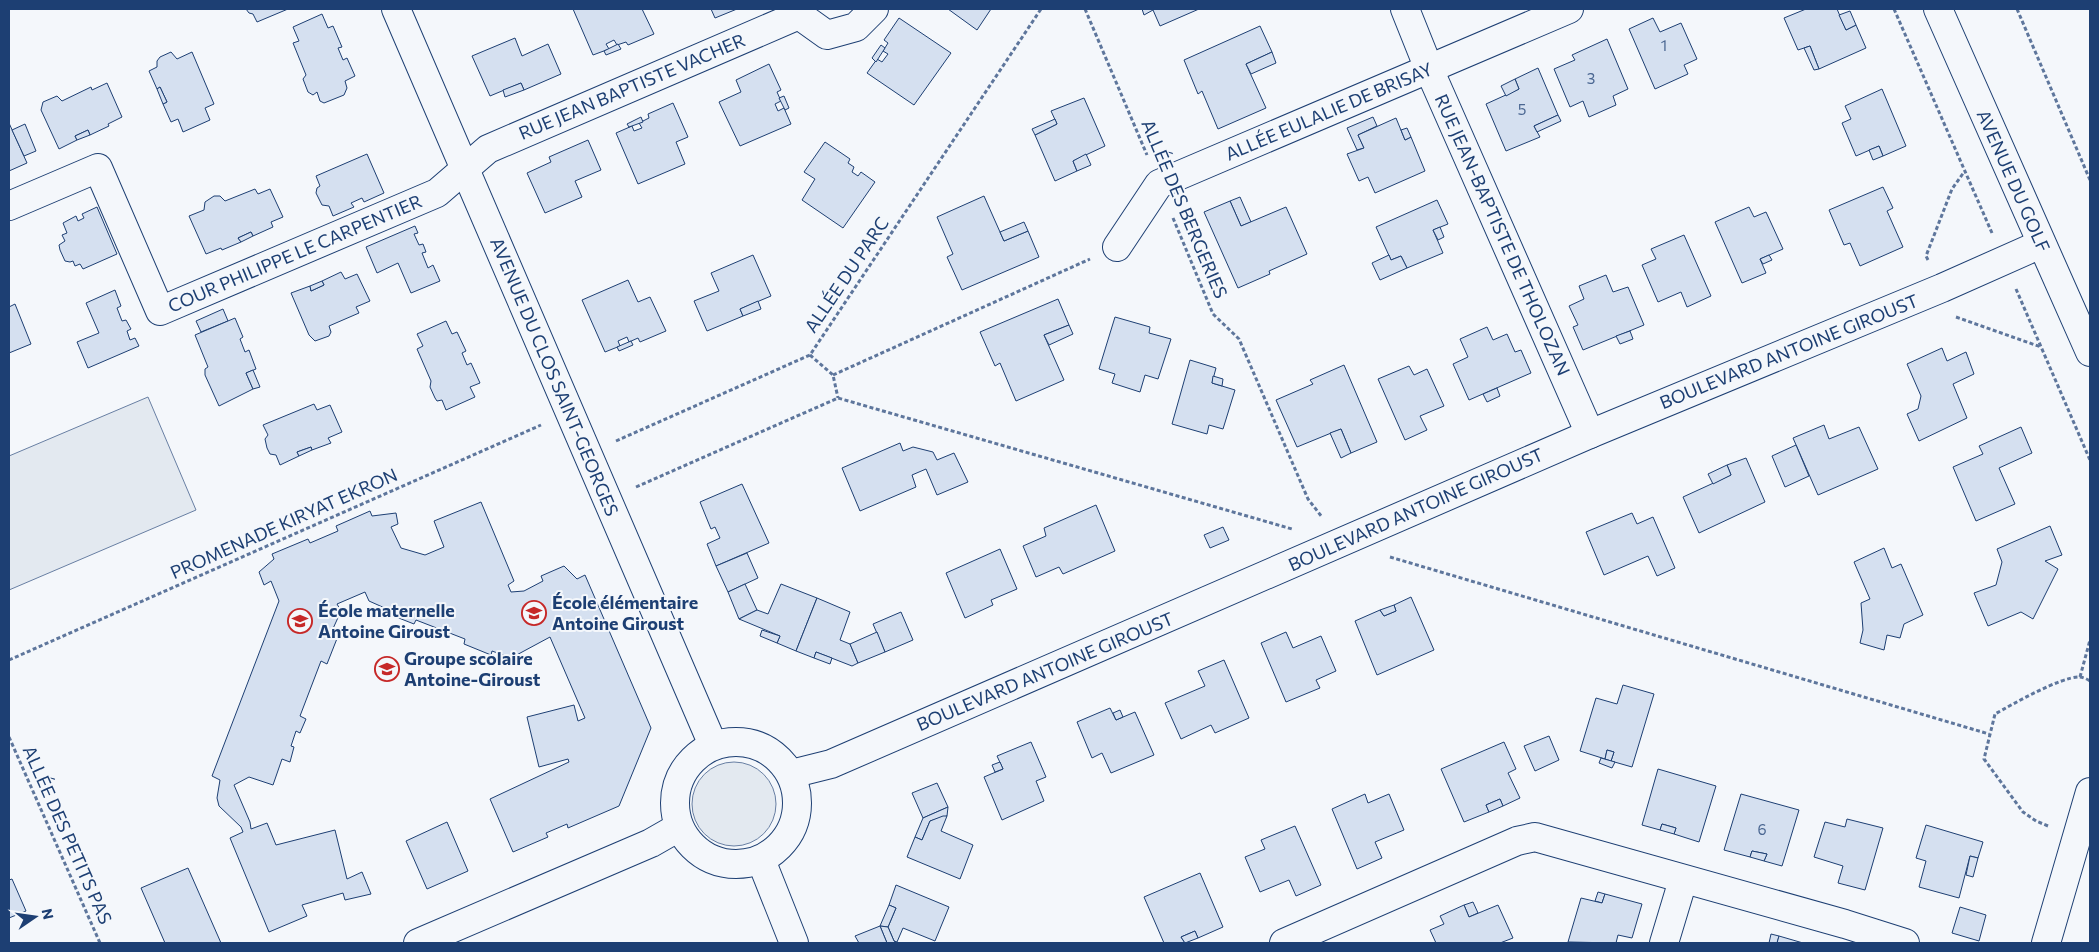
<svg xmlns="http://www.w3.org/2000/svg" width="2099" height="952" font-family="Commissioner,sans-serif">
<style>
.green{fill:#e3e9f0;stroke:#687fa3}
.building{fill:#d5e0f0;stroke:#1d3f73}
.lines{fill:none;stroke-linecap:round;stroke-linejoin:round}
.minor-casing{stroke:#1d3f73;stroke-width:30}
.path{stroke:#5e769c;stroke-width:3;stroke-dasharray:4 2.5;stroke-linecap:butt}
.minor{stroke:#f4f7fb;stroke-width:28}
.labels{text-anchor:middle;stroke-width:4;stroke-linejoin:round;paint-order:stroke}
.number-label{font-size:15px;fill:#4b6792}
.street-label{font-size:18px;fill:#1d3f73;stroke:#f4f7fb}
.poi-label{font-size:18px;font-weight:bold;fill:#1d3f73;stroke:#f4f7fb;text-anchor:start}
</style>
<rect width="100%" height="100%" fill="#f4f7fb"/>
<!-- green -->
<g class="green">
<path d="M148,397L196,510L9,590V456Z"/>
<circle cx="734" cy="804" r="42"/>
</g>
<!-- building -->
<g class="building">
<path d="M246,9H288L257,22L253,14L249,13Z"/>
<path d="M573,9H642L654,34L628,45L626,42L617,45L614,40L606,44L609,49L593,55Z"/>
<path d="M711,9H737L715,18Z"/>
<path d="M948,9H991L977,30Z"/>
<path d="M1142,9H1199L1160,26L1153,10L1144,15Z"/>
<path d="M1806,9H1837L1846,30L1856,25L1866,48L1819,69L1810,46L1798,50L1784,18Z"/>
<path d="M1850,11L1856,25L1846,30L1839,15Z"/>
<path d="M322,14L328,28L333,26L342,47L338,48L343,60L347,58L355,76L345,81L347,88L344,95L324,103L320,101L317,92L313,95L308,92L303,79L306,75L293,43L299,41L293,27Z"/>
<path d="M899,18L951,53L914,105L867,73L877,59L882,62L888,54L883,51L888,43L884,40Z"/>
<path d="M1653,18L1660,32L1681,23L1697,59L1684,65L1688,74L1655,89L1629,29Z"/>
<path d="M1260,26L1272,52L1246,64L1266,108L1218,129L1202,91L1198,94L1184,60Z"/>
<path d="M515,38L522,56L548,44L561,74L524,90L521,83L490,96L472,56Z"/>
<path d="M1607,39L1628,89L1613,96L1616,105L1589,117L1583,101L1570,107L1554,69L1575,60L1572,55Z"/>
<path d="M618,44L621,49L606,55L604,51Z"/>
<path d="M881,45L885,48L876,62L872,58Z"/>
<path d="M1810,46L1819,69L1814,70L1804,48Z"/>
<path d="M171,52L177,59L192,52L214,104L205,108L210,120L183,132L178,119L171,122L163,104L167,102L160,87L157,89L149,71L157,67V61L160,57Z"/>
<path d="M1272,52L1276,63L1251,74L1246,64Z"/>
<path d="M769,64L781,90L777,92L781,101L775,104L778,111L784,108L791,124L740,146L719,102L741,92L736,80Z"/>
<path d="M1538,68L1558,115L1534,126L1540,137L1506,151L1486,104L1519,89L1515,79Z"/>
<path d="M1515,79L1519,89L1506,96L1501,86Z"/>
<path d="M107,83L122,117L108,124L109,126L90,135L88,130L75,136L77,140L59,149L41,110L43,102L57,96L62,101L91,87L92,90Z"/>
<path d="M521,83L524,90L505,97L503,90Z"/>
<path d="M160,87L167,102L163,104L157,89Z"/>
<path d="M1882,89L1906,146L1883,156L1879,146L1856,156L1842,123L1851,119L1845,106Z"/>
<path d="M784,96L789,108L785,110L779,98Z"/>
<path d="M1084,98L1105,146L1073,161L1077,171L1055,181L1035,135L1057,124L1051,111Z"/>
<path d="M673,103L688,137L676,142L685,164L638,184L616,133L632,126L634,131L642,128L639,123L649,118L648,114Z"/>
<path d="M1558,115L1561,121L1537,132L1534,126Z"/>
<path d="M641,117L643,122L629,127L627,124Z"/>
<path d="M1373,117L1377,126L1358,135L1364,148L1357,150L1347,128Z"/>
<path d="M1396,118L1405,140L1411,137L1425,171L1375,193L1368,177L1359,181L1347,154L1364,148L1358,135Z"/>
<path d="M1055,119L1057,124L1035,135L1032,129Z"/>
<path d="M9,123L27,163L9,171Z"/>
<path d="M25,124L36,151L24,156L12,130Z"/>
<path d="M1407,128L1411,137L1405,140L1401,130Z"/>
<path d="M88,130L90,135L77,140L75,136Z"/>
<path d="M588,140L601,170L575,181L582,197L545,213L527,173L551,162L549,157Z"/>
<path d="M825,142L850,159L848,163L854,167L852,172L858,176L861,172L875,182L843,228L802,200L815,179L804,172Z"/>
<path d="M1879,146L1883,156L1873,160L1869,150Z"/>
<path d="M367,154L384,193L364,202L362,198L351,203L354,207L333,216L329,206L322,205L316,193L317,188L320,186L316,176Z"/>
<path d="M1086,154L1091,165L1077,171L1073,161Z"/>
<path d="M1883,187L1893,208L1887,211L1903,247L1860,266L1850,243L1844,245L1829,210Z"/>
<path d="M255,189L258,194L270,189L283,217L271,222L273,227L253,236L251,232L238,238L241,242L222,250L221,248L206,254L189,216L204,210L205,202L214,196H220L225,201Z"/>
<path d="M984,196L1004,241L1028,231L1039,257L962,290L947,257L953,254L937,217Z"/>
<path d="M1240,197L1251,222L1241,226L1230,201Z"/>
<path d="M1437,200L1448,224L1433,230L1443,253L1407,268L1401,256L1391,260L1376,227Z"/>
<path d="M1230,201L1241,226L1286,207L1307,254L1269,271L1270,274L1238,288L1204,212Z"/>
<path d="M97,207L117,254L83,269L80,264L75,266L73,261L70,262L65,261L60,250L59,245L65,241L62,235L67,233L63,223L76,216L78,221L84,218L82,214Z"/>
<path d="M1749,207L1754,217L1766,212L1783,249L1760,259L1766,273L1742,283L1715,222Z"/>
<path d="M1024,222L1028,231L1004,241L1000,232Z"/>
<path d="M415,226L418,233L414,234L419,245L423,244L426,252L422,253L428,268L433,265L440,281L411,293L398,263L377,273L366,247Z"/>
<path d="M1440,227L1444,237L1438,240L1433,230Z"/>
<path d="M251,232L253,236L241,242L238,238Z"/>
<path d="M1684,235L1711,296L1687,307L1681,292L1658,302L1642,265L1656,259L1651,249Z"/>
<path d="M753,255L771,296L740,309L743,316L707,331L694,301L719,291L711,273Z"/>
<path d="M1389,255L1391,260L1401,256L1407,268L1380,280L1372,263Z"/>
<path d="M1769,255L1772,260L1763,264L1760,259Z"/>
<path d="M341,272L345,279L357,274L370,301L356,307L359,313L329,326L331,332L329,336L315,341L309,335L291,293L310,286L311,291L324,285L322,281Z"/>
<path d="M1606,275L1613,292L1628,287L1644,325L1583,350L1573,327L1578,325L1569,306L1584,299L1579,286Z"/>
<path d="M628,280L638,302L650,297L666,331L640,342L638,338L629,342L627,337L618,341L620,346L605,352L582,300Z"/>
<path d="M322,281L324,285L311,291L310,286Z"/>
<path d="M115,290L121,306L117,308L122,321L126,320L131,329L127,331L130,340L135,338L139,346L88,368L77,342L99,333L86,303Z"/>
<path d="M1058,299L1069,325L1044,335L1064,380L1016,401L1000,363L995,366L980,332Z"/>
<path d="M758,301L761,309L743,316L740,309Z"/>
<path d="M15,304L31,344L9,353V307Z"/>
<path d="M223,309L228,321L201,332L196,321Z"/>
<path d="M1115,317L1150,327L1149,333L1171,339L1158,379L1145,375L1140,392L1112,383L1115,374L1099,369Z"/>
<path d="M235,318L243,337L240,339L245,352L249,350L256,369L246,373L253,389L219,406L205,375V369L208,367L195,335Z"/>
<path d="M446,321L452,334L457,332L466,351L462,353L467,365L471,363L480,383L470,387L475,397L446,410L442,400L437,401L435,398L430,387L431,381L417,349L423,346L417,334Z"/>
<path d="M1069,325L1073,334L1049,345L1044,335Z"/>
<path d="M1487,327L1493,340L1507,334L1515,352L1521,350L1531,373L1469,400L1453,364L1468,357L1460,339Z"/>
<path d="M1630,331L1633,339L1620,344L1616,336Z"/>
<path d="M631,341L633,345L619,351L617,347Z"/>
<path d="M1942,348L1947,361L1966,352L1974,374L1953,384L1967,418L1919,441L1907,414L1918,409L1921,396L1907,364Z"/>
<path d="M1190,360L1216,368L1212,383L1235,390L1223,429L1209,425L1207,434L1172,424Z"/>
<path d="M1344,365L1377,442L1351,453L1341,429L1297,447L1276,400L1313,384L1310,380Z"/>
<path d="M1409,366L1414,375L1427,369L1444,406L1420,416L1427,430L1405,440L1378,379Z"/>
<path d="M253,370L260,387L253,389L246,373Z"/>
<path d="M1213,376L1223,379L1222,386L1212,383Z"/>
<path d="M1497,388L1500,396L1487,402L1483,394Z"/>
<path d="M314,404L317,410L330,405L342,432L328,438L331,443L312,450L311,447L297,452L299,456L280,465L276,455L270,454L267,448L265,439L268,435L263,425Z"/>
<path d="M1824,425L1829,439L1859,427L1878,469L1818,495L1793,438Z"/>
<path d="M2021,427L2032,453L1999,468L2015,504L1976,521L1953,467L1983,454L1979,446Z"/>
<path d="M1341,429L1351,453L1341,458L1330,433Z"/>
<path d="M900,443L903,451L913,447L933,452L937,460L954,453L968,482L937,495L926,469L912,475L916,487L860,511L842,468Z"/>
<path d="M1796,445L1809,476L1785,487L1772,456Z"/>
<path d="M311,447L312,450L299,456L297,452Z"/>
<path d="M1746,458L1765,502L1699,533L1683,497L1731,475L1727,465Z"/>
<path d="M1727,465L1731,475L1713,484L1708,474Z"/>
<path d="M742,484L769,543L716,566L707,544L720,538L715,527L711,529L700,502Z"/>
<path d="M481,502L514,581L508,585L511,592L524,591L543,581L541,576L564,566L577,579L585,575L651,728L619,806L568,828L567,824L546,833L548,837L513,852L490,799L569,762L568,759L539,767L527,717L574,705L578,721L585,718L550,637L511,658L492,651L491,655L464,644L465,639L416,620L414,624L386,613L387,609L369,601L365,592L337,604L341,611L331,633L338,636L327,664L321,661L300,716L306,719L300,733L296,731L291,746L294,747L290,762L282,759L273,785L249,777L234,785L250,822L251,829L267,823L276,845L335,830L347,879L362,872L371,894L345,900L343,893L302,905L307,916L269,932L230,838L243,832L241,827L219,806L217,798L220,780L212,776L279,601L271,581L264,585L259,572L274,559L272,554L308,539L310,543L338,531L336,526L370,511L372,516L396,513L398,524L391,527L401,548L425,555L444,547L434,521Z"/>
<path d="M1096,505L1115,551L1063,574L1059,567L1036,577L1023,546L1046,536L1044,528Z"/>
<path d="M1632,513L1637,524L1653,517L1675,568L1657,576L1648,556L1604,575L1586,532Z"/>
<path d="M2050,526L2062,555L2045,561L2058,569L2033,619L2021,612L1988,626L1974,593L1996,585L2002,562L1997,549Z"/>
<path d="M1223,527L1229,540L1210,548L1204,535Z"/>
<path d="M1884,548L1892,568L1901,564L1923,615L1904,624L1900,638L1887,635L1884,650L1860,643L1863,630L1861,603L1870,599L1854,562Z"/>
<path d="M1000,549L1017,589L991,600L993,605L965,618L946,573Z"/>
<path d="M747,553L758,578L728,592L716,566Z"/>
<path d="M745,584L757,610L739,619L728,592Z"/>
<path d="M781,584L817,598L796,651L777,643L780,636L739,619L757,610L768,614Z"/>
<path d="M1411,597L1434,650L1377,675L1355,621L1380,610L1384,616L1396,611L1394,605Z"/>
<path d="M817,598L850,612L840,640L850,644L858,663L852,666L816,652L814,658L796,651Z"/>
<path d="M1394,605L1396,611L1384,616L1380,610Z"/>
<path d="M901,612L913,640L885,652L873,624Z"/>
<path d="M762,630L780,636L777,643L760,636Z"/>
<path d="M877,632L885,652L858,663L850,644Z"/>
<path d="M1286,632L1293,648L1321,636L1336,671L1316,680L1320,688L1286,702L1261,643Z"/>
<path d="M816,652L832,658L830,664L814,658Z"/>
<path d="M1224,660L1249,718L1215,733L1211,725L1181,739L1165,703L1205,686L1198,671Z"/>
<path d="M1623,685L1654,694L1632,767L1611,761L1614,752L1607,750L1605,759L1580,751L1596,698L1617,704Z"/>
<path d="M1110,708L1116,720L1135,712L1154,755L1111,773L1102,753L1092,758L1077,722Z"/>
<path d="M1120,710L1123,717L1116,720L1113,713Z"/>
<path d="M1549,736L1559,760L1535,771L1524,746Z"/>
<path d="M1031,742L1046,777L1036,781L1044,801L1002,820L984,777L1003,769L997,756Z"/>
<path d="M1504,742L1516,769L1508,773L1520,798L1503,806L1500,799L1486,805L1489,812L1464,822L1441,769Z"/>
<path d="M1607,750L1614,752L1611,761L1605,759Z"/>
<path d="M1601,758L1615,762L1612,768L1599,763Z"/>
<path d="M1000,762L1003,769L995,772L992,765Z"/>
<path d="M1658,769L1716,786L1699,842L1674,834L1676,828L1662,824L1660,830L1642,825Z"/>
<path d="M937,783L948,807L923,818L912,793Z"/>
<path d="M1365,794L1368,803L1389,794L1404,830L1375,842L1382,858L1357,869L1332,809Z"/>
<path d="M1741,794L1799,810L1782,866L1764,861L1767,854L1752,851L1750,857L1724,850Z"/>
<path d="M1500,799L1503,806L1489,812L1486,805Z"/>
<path d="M948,807L947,816L930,821L922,840L915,837L923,818Z"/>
<path d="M943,816H947L941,831L973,845L960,879L907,857L915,837L922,840L930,821Z"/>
<path d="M1847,819L1883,828L1865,890L1838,883L1843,866L1814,857L1825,822L1845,827Z"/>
<path d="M447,822L468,871L427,889L406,841Z"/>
<path d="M1662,824L1676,828L1674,834L1660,830Z"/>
<path d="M1926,825L1983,842L1978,858L1970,856L1959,898L1919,887L1926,861L1916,858Z"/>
<path d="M1295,826L1321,885L1296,896L1289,880L1260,892L1245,857L1265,849L1261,840Z"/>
<path d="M1752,851L1767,854L1764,861L1750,857Z"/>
<path d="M1970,856L1978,858L1973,877L1966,875Z"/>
<path d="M188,868L221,943H165L141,888Z"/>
<path d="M1200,873L1223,927L1198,938L1195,931L1181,937L1185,943H1164L1144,897Z"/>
<path d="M12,879L26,911L9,918V880Z"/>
<path d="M896,885L949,907L935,941L903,928L897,942L894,941L888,927L896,908L889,905Z"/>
<path d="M1598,892L1605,894L1602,903L1595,901Z"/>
<path d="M1605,894L1642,904L1632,938L1618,935L1616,943L1568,942L1581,898L1602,903Z"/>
<path d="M1473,902L1478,913L1469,917L1464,905Z"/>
<path d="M889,905L896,908L888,927L880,926Z"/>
<path d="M1464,905L1469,917L1498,905L1513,938L1500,943H1436L1430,930L1444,924L1440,916Z"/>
<path d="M1960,907L1986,915L1979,941L1952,933Z"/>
<path d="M880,926L888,927L894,941L897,943H887Z"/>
<path d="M880,926L887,943H859L855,936Z"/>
<path d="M1195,931L1198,938L1185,943L1181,937Z"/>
<path d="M1771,934L1779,936L1777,943H1769Z"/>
<path d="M1779,936L1803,943H1777Z"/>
</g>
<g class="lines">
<defs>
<g id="minor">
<path d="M396,9L713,745"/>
<path d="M1405,9L1429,69L1590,434"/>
<path d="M1938,9L2090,352"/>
<path d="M799,15L827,35L856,27L874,9"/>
<path d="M9,206L98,168L160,311L437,193L488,149L799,15L800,9"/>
<path d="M1117,247L1159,184L1569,9"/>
<circle cx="736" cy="803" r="61"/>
<path d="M791,774L831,764L1590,434L1942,288L2041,244"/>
<path d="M761,860L794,943"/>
<path d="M418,943L651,843L679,827"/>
<path d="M1284,943L1517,841L1535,837L1845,924L1905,943"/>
<path d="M1664,943L1683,880"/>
<path d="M2046,943L2090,792"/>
</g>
</defs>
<!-- minor casing -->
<use href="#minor" class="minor-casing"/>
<!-- path -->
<g class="path">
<path d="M1085,9L1147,155"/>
<path d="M1894,9L1992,233"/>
<path d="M2017,9L2090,180"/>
<path d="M1173,218L1213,314L1239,339L1308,499L1322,517"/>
<path d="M1928,260L1926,256L1952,189L1964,172"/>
<path d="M2016,289L2090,460"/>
<path d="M1956,317L2041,347"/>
<path d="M810,355L833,375L838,398"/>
<path d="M833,375L1090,259"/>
<path d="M616,441L810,355L1041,9"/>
<path d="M636,487L838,398L1292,529"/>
<path d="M1390,557L1989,734"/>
<path d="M9,660L541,425"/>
<path d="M2080,677L2090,640"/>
<path d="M9,737L100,943"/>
<path d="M2048,826L2036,821L2023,812L1984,759L1995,714C2013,704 2060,677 2079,677C2083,677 2087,679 2090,681"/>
</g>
<!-- minor -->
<use href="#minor" class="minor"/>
</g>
<!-- icons -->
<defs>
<symbol id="school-ring" viewBox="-11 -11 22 22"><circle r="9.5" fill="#f4f7fb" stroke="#c62828" stroke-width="1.5"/><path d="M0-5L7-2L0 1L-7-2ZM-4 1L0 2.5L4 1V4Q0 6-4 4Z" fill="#c62828"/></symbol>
</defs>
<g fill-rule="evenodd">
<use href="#school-ring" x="520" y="599" width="28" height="28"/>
<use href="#school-ring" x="286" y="607" width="28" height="28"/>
<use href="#school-ring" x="373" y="655" width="28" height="28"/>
</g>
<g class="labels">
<!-- number labels -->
<g class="number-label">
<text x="1664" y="51">1</text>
<text x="1591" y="84">3</text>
<text x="1522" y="115">5</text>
<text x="1762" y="835">6</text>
</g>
<!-- street labels -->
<g class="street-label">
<text transform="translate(632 87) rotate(-23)" y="6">RUE JEAN BAPTISTE VACHER</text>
<text transform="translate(1329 112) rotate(-23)" y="6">ALLÉE EULALIE DE BRISAY</text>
<text transform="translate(2013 181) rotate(66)" y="6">AVENUE DU GOLF</text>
<text transform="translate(1184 209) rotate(67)" y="6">ALLÉE DES BERGERIES</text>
<text transform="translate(1502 235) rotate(66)" y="6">RUE JEAN-BAPTISTE DE THOLOZAN</text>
<text transform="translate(295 254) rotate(-23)" y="6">COUR PHILIPPE LE CARPENTIER</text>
<text transform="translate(847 275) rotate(-56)" y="6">ALLÉE DU PARC</text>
<text transform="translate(1789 352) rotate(-22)" y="6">BOULEVARD ANTOINE GIROUST</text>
<text transform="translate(554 377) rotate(67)" y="6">AVENUE DU CLOS SAINT-GEORGES</text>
<text transform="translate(1416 510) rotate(-24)" y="6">BOULEVARD ANTOINE GIROUST</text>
<text transform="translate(284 524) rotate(-24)" y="6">PROMENADE KIRYAT EKRON</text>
<text transform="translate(1045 672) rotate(-23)" y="6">BOULEVARD ANTOINE GIROUST</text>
<text transform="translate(67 835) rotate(66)" y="6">ALLÉE DES PETITS PAS</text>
</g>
<!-- poi labels -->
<g class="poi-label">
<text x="552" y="609">École élémentaire<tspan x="552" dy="21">Antoine Giroust</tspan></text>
<text x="318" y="617">École maternelle<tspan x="318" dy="21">Antoine Giroust</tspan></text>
<text x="404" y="665">Groupe scolaire<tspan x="404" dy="21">Antoine-Giroust</tspan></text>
</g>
</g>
<!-- border -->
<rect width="2099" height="952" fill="none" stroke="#1d3f73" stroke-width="20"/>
<!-- north arrow -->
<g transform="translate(35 917) rotate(77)" stroke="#f4f7fb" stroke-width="4" paint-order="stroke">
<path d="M0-4L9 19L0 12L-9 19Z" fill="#1d3f73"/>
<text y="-8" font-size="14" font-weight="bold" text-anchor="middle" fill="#1d3f73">N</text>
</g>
</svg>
